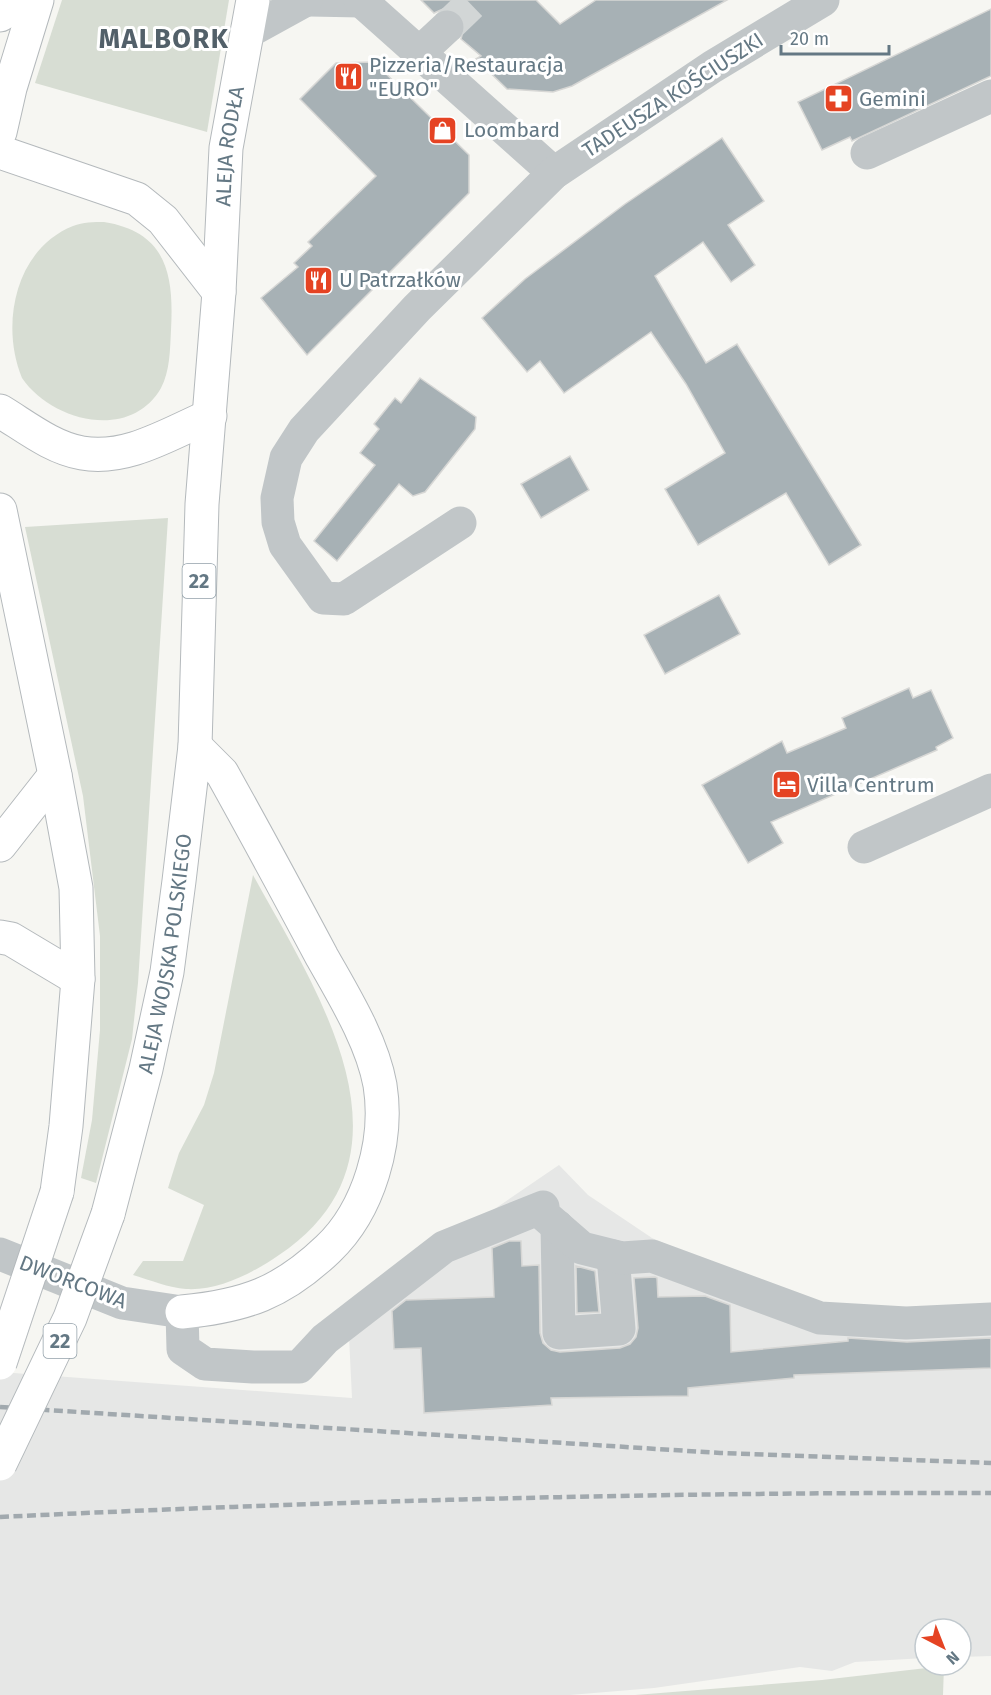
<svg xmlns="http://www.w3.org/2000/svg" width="991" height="1695" font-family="'Fira Sans',sans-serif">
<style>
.built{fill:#e6e7e6}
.green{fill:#d7ddd3}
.building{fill:#a7b1b5;stroke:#d7d7d5;stroke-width:1.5}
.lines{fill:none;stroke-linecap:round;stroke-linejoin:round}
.minor-tunnel{stroke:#d2d6d6;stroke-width:33;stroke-dasharray:33 16;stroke-linecap:butt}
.major-casing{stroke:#b4b9bc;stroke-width:35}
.minor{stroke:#c1c6c8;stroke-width:33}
.major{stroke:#fff;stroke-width:33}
.rail{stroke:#a1a9ae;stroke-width:4.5;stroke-dasharray:9 4.5;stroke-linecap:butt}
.major-bridge-casing{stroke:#b4b9bc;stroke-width:35;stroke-linecap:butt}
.major-bridge{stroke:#fff;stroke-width:33}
.labels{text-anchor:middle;stroke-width:6;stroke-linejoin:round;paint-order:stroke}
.shield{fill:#fff;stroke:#92a0a9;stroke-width:1.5}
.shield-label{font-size:20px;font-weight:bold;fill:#647884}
.poi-label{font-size:21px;fill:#647884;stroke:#fff;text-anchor:start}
.street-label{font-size:21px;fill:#647884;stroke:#fff}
.district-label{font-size:27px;font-weight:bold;letter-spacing:1.5px;fill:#526069;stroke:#fff}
</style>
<rect width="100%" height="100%" fill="#f6f6f2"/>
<!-- built -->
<path class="built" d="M559,1165L588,1195L652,1238L709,1263L804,1299L839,1306L991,1311V1656L961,1657V1629H925V1658L855,1662L832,1671L800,1667L654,1688L570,1695H0V1372L352,1398L348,1316L386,1283Z"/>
<!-- green -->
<g class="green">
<path d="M62,0H229L207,132L35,83Z"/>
<path d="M104,222C167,232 174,275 171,330C170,350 170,371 161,388C130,442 51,421 22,378C0,325 15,249 73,226C83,222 94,222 104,222Z"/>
<path d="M168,518L138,983L132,1039L96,1183L81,1178L92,1120L100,1030V936L83,796L25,527Z"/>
<path d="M253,875C316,990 428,1155 279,1255C253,1273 218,1291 186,1289C169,1288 150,1280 133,1275L143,1261H183L204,1205L168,1188L179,1153L204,1105L214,1073Z"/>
<path d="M944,1666L943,1695H635L822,1680Z"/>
</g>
<!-- building -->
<g class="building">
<path d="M421,0H536L560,24L596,0H727L572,86L553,92L507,89L476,59L481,56L461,39L465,23L460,14L453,9H443L434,13Z"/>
<path d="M991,9V76L852,141L850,137L822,150L798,102Z"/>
<path d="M374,62L469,155V193L307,355L261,298L298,267L294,263L312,246L308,242L376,176L300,99L336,63Z"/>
<path d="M722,138L764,201L728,225L755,265L731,282L703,242L655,276L706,363L737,344L861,545L829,565L786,493L698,545L665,489L725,453L686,384L651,332L564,393L540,361L527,372L482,318L525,279L625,204Z"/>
<path d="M420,378L476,417L475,429L425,492L413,496L399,484L337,561L314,541L375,465L360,453L379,429L374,424L395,398L401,403Z"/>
<path d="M570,456L589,490L541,518L521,484Z"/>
<path d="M719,595L740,634L665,674L644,635Z"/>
<path d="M909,688L913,698L931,690L953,738L936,747L937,750L771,822L783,843L748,863L702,785L782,741L787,753L846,728L842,718Z"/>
<path d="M509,1241H521L522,1266L539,1265L540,1333L543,1343L551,1350L560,1352L620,1348L630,1344L636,1337L638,1328L634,1278L655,1277L657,1278L658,1297L705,1296L730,1305L731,1352L848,1341V1338L907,1342L991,1338V1368L794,1375V1378L688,1388V1396L551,1398L552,1405L424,1413L421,1348L394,1349L392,1311L406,1300L494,1297L492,1248Z"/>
<path d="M576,1266L595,1271L599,1312L577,1313Z"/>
</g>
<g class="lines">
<!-- minor-tunnel -->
<path class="minor-tunnel" d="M447,27L475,0"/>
<defs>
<g id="major">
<path d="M0,15L26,0"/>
<path d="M0,132L10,88L37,0"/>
<path d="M0,152L137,199L163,220L219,292"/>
<path d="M0,411C25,426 52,448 82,453C127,461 170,433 210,416"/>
<path d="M0,510L55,775L76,888L78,979L66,1126L57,1192"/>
<path d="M0,845L55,775"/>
<path d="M0,937L11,939L78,979"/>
<path id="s1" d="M108,1214L146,1069L167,972L179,881L195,746L202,504L219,292L226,148L253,0"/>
<path d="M182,1312C245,1306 282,1293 328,1249C369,1210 389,1141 380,1085C372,1041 344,996 322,957C289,895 256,834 222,773L195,746"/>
</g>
</defs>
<!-- major casing -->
<use href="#major" class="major-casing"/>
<!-- minor -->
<g class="minor">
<path d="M310,0L361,1"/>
<path d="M360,0L554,173"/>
<path d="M246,33L306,0"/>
<path d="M419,53L447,27"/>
<path d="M867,153L991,96"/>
<path d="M460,523L344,599L323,598L285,545L278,522L277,498L286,458L304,430L417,308L554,173L712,67L823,0"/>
<path d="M864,847L991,790"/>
<path d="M557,1226L559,1333L619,1329L613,1256"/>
<path d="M0,1254L122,1303L182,1312L183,1349L205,1364L253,1367H299L325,1339L444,1247L543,1207L544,1215L582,1248L622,1258L652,1256L820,1318L906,1323L991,1319"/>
</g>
<!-- major -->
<use href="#major" class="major"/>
<!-- rail -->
<g class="rail">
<path d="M0,1407L720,1453L991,1463"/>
<path d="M0,1517C330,1501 661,1492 991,1493"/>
</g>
<defs>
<g id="major-bridge">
<path d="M0,1363L57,1192"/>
<path d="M0,1464L70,1318L108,1214"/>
</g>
</defs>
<!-- major-bridge casing -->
<use href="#major-bridge" class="major-bridge-casing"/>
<!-- major-bridge -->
<use href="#major-bridge" class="major-bridge"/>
</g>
<!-- icons -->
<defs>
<symbol id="restaurant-square" viewBox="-11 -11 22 22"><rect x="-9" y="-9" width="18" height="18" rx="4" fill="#e54323" stroke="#fff"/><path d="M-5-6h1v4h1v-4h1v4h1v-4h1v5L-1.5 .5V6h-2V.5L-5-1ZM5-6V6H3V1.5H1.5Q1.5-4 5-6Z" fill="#fff"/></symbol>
<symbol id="pharmacy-square" viewBox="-11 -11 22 22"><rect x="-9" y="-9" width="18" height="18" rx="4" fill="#e54323" stroke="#fff"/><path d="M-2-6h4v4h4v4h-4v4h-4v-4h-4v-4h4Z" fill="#fff"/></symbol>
<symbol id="shop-square" viewBox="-11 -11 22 22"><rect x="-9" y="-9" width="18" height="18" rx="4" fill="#e54323" stroke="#fff"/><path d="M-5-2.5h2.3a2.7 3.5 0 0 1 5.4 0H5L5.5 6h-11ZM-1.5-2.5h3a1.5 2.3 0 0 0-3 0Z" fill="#fff"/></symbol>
<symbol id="hotel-square" viewBox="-11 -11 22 22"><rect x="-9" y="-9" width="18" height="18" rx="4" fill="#e54323" stroke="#fff"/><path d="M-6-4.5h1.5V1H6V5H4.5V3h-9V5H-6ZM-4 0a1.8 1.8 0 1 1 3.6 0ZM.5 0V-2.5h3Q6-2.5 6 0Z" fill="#fff"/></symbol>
</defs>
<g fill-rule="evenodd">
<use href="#restaurant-square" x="332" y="60" width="33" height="33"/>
<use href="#pharmacy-square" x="822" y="82" width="33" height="33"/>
<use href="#shop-square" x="426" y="114" width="33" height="33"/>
<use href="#restaurant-square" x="302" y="264" width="33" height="33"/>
<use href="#hotel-square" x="770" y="768" width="33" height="33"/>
</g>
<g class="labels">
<!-- shield labels -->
<g class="shield">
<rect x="182.5" y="564" width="33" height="34" rx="4.5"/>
<rect x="43.5" y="1324" width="33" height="34" rx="4.5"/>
</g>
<g class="shield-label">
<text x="199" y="588">22</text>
<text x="60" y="1348">22</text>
</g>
<!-- poi labels -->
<g class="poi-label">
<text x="369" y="72">Pizzeria/Restauracja<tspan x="369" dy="24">"EURO"</tspan></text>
<text x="859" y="106">Gemini</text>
<text x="464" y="137">Loombard</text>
<text x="339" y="287">U Patrzałków</text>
<text x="807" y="792">Villa Centrum</text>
</g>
<!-- street labels -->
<g class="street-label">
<text transform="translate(673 95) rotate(-33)" y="7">TADEUSZA KOŚCIUSZKI</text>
<text dy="7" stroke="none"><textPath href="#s1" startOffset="1078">ALEJA RODŁA</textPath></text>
<text dy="7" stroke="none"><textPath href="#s1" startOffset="267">ALEJA WOJSKA POLSKIEGO</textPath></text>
<text transform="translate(73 1282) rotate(21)" y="7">DWORCOWA</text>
</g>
<!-- district labels -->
<g class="district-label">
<text x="164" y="48">MALBORK</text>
</g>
</g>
<!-- north arrow -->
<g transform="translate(943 1647) rotate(138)"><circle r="28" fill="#ffffff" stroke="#c1c9ce" stroke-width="1.5"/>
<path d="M0-4.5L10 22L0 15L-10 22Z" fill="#e54323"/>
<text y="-9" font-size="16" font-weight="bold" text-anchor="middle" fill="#647884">N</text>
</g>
<!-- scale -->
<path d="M781 45v9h108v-9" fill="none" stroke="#647884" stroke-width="3"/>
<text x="790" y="45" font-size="18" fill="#647884" stroke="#ffffff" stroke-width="4.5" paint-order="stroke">20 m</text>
</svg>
